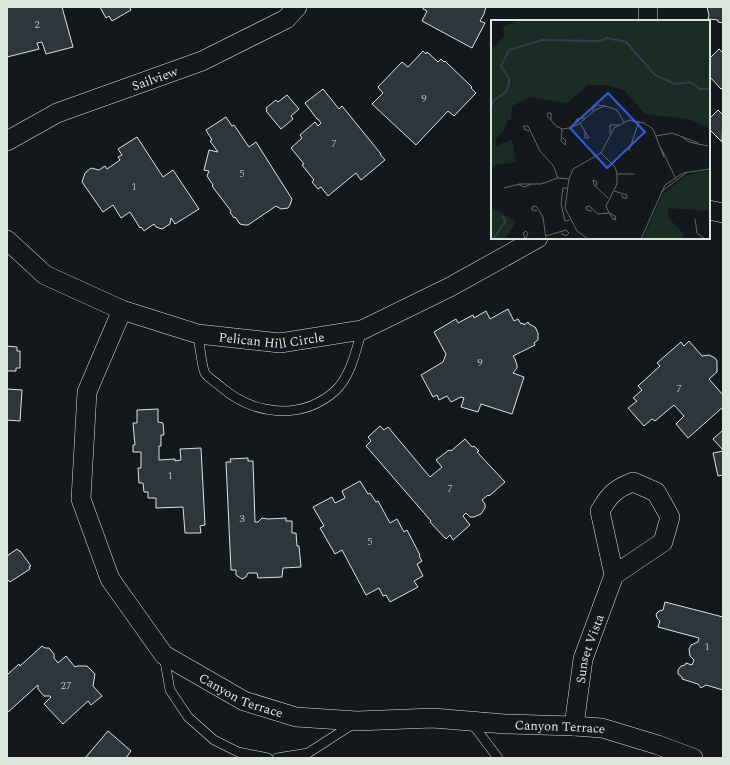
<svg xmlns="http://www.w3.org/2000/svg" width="730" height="765" font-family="Spectral,serif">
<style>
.building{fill:#2c363c;stroke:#d8e6dc}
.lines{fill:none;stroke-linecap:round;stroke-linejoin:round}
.service-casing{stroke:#d8e6dc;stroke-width:10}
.minor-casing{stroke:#d8e6dc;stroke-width:20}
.service{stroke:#14181c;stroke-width:9}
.minor{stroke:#14181c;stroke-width:19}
.labels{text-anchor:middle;stroke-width:3;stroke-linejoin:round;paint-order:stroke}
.number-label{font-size:11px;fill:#adbab4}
.street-label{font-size:13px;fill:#d8e6dc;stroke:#14181c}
.inset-river{fill:none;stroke:#2f3f4d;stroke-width:2}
.inset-road{fill:none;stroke:#626a69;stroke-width:1}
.view{fill:#305dd8;fill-opacity:0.15;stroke:#305dd8;stroke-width:2}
.inset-edge{fill:none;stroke:#d8e6dc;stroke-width:2}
</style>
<rect width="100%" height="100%" fill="#14181c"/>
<!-- building -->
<g class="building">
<path d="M7,7H62L73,47L46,54L42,42L37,43L39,49L7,57Z"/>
<path d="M100,7H132L130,8L131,10L112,21L109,16L106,18Z"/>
<path d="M424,7H486L484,14L480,21L485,23L472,48L422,21L427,11L423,9Z"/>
<path d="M707,7H723V23L718,22V20L708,19L709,15Z"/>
<path d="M719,49L723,53V89L722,88L721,89L709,76V59Z"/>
<path d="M423,51L426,54L427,52L438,62L441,59L444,62L445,61L472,87L471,88L476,93L454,116L448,111L416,145L372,104L383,93L378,87L402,62L408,67Z"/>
<path d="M323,89L339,109L342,106L381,154H380L385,160L361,180L356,173L328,196L321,187L318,189L312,182L314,180L302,165L304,164L291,148L302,138L300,135L315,122L318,126L321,123L318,119H317L305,103Z"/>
<path d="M287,95L299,109L291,116L293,119L281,129L266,111L267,110L266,108L276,100L278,102Z"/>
<path d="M718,110L723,115L722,142L709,129V119Z"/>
<path d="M226,117L232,126L234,125L249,147L256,142L292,199L290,205L288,208L281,209L276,206L248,225H245L240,224L235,217L234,218L230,212L231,211L212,186L213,185L207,176L209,171L204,170L209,150L218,152L210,141L212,140L206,130Z"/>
<path d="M137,137L163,177L173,170L199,209L175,224L171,218L170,224L162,229L156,227L154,224L144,231L141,227L140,228L130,212L121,218L113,205L103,212L82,182L85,173L91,168L99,170L105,166L107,169L120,160L118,157L122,155L118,149Z"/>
<path d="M508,309L514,321L518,319L521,324L523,323L524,325L528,322L529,324L535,327L538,333V340L534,343L535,345L513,356L515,359L517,365V368L513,373L524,377L512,414L481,404L478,412L461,407L464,398L461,397L451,402L447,396L439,400L437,395L433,397L421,375L443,362L446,354L434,332L456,319L458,323L473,315L474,318L486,311L490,319Z"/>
<path d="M689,341L702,356L709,355L715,358L717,361V372L709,379L723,395V407L688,438L676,424L684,416L674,405L655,421L652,419L644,426L628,408L637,401L633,398L642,390L638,386L660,366L657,363L681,342L684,346Z"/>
<path d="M7,346L17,347V351H20V368H16V371H7V383Z"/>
<path d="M7,389L22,390L20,421L7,420Z"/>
<path d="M158,409V422L163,423L164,435H161V446H159V460L175,459V461L181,460L180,449L201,448L205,525L200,526L201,533H185L183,507L156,508V498H148V492H144L143,483H139L138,468H141V452H133V445H135L133,423H137V410Z"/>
<path d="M380,426L384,430L388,427L430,477L442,467L436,460L449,450L451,451L465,439L472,447L474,446L479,451L477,452L505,482L489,496L488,495L482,500L485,504V508L481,514L474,517H470L466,513L463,516L470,525L453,540L450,535L446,539L430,522L431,521L366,446L371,441L368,437Z"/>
<path d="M723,430V450L713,439Z"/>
<path d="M723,451V475L718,476L713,453Z"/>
<path d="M248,458V461H253L255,522H258L262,518L268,519L286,518V521H292V533H296L297,546H299L301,567L283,568L282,577L258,578L257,573H248L246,577L242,579L236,575V570H231L226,462H231L230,459Z"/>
<path d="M360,481L368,494L370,493L376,502L378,501L390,523L397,519L404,532L407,530L420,555L419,556L422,561L417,564L423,576L414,581L418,587L390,602L386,595L383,596L379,588L366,595L342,550L335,554L320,528L324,526L313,507L332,497L335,503L345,498L342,491Z"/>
<path d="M17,549L19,551H20L31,566L29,567L30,569L10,582L7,579V556Z"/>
<path d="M665,602L723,617V690L706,685L701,688L698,684L682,679V677L678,674V670L681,666L685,665L686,663L692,665L694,660L690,656L689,649L691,645L698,642L699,638L658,627L660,621L657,618L656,614L659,611L663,610Z"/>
<path d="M42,646L45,648H49L54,654V658L58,663L66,656L75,667L77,666H87L95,674L93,686L102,696L91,705L88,701L63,724L44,704L51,697L50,696H44L38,689V685L7,713V675L19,664L20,666Z"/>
<path d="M108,731L131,751L126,758H85Z"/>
</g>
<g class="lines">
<defs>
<g id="service">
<path d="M198,334C199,341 202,368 205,373C208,378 216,382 221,387C254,415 301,421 335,391C351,376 356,350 362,330"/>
<path d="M164,656L170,690L188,717L214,740L238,752L268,758"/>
<path d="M471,722L498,758"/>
<path d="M277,758L308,753L353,724"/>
</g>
<g id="minor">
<path d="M648,7V21"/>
<path id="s1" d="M7,141L57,113L202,61L286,19L297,7"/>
<path d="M709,210L723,213"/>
<path id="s2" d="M7,240L45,275L122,310L198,334L280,343L362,330L450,287L538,238"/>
<path id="s3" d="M122,310L87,392L81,499L110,579L164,655L244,701L296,717L357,721L433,718L505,724L574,726L602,728L658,745L693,758"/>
<path id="s4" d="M574,726L583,659L614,575L600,511C610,494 615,489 633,482L656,492L670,517L663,542L614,575"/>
</g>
</defs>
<!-- service casing -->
<use href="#service" class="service-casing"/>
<!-- minor casing -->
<use href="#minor" class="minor-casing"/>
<!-- service -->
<use href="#service" class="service"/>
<!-- minor -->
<use href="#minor" class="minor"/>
</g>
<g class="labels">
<!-- number labels -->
<g class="number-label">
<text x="37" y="28">2</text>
<text x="424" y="102">9</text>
<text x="334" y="147">7</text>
<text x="242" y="177">5</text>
<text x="134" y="190">1</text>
<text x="480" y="366">9</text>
<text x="679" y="392">7</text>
<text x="170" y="479">1</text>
<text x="450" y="492">7</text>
<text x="242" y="522">3</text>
<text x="370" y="545">5</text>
<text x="707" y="650">1</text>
<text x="66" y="689">27</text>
</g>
<!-- street labels -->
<g class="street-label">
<text dy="5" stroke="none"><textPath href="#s1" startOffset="161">Sailview</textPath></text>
<text dy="5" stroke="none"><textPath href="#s2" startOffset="290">Pelican Hill Circle</textPath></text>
<text dy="5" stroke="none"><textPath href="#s4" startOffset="79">Sunset Vista</textPath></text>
<text dy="5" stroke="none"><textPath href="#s3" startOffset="462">Canyon Terrace</textPath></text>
<text dy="5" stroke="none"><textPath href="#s3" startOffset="786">Canyon Terrace</textPath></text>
</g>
</g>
<!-- overview -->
<g transform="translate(491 20)">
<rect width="219" height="219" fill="#14181c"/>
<path d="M30,0H219V109L198,99L154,94L133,70L114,65H97L76,83L40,77L21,86L20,100H16L14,108L4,120L6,126L21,119L25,142L5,145L0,149V30L13,17L12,6ZM212,151H219V191L177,188V197L193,215L191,219H152L172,174L194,156ZM0,187L25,202L14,219H0Z" fill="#1a2d24"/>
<path class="inset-river" d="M0,88L2,81L15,72L18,64V58L10,46L18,30L51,20L109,21L116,18L135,22L164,55L184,64L199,62L209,69H219M2,219L14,202L12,196"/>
<path class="inset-road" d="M101,91L105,85L114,86M60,100V93H57L56,96L65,106L71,109L78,108L88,104L104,90L114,86L126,90L133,102M89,103L98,118H94V112M82,106L86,99L94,98M38,111L33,109V106H37L49,131L62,145L67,158M119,113V105H128M165,116L181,113L207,123M190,116L198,122L217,126M71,117L75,121L74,125L70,121L71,109M170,128L185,159M138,131L148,101M110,133L124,147L126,154V164L115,186L118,193L124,196L125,200L122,199L119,194M126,154H144M27,164L33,167L41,164M105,166L106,162L102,160L103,165L117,178M13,168L29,164H50L67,158L78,159M76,168H72L70,184L74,201L79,200M123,171L136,175V178H132L131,175M170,172L195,153M46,191L41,190V187L45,186L52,197L55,219M101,191L96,190L95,187L98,186L107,194L118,193M204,199L206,213L214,219M55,216L75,210L78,213L75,216L70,213M34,219L37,214L35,211L32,213L34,218M97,219L86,211L74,188L78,159L82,149L110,133L123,108L138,100L153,103L162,109L173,137M150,219L174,165L192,153L219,149"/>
<path class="view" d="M117,73L154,112L116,148L79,108Z"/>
<rect width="219" height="219" class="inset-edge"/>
</g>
<!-- border -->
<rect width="730" height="765" fill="none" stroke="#d8e6dc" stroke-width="16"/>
</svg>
